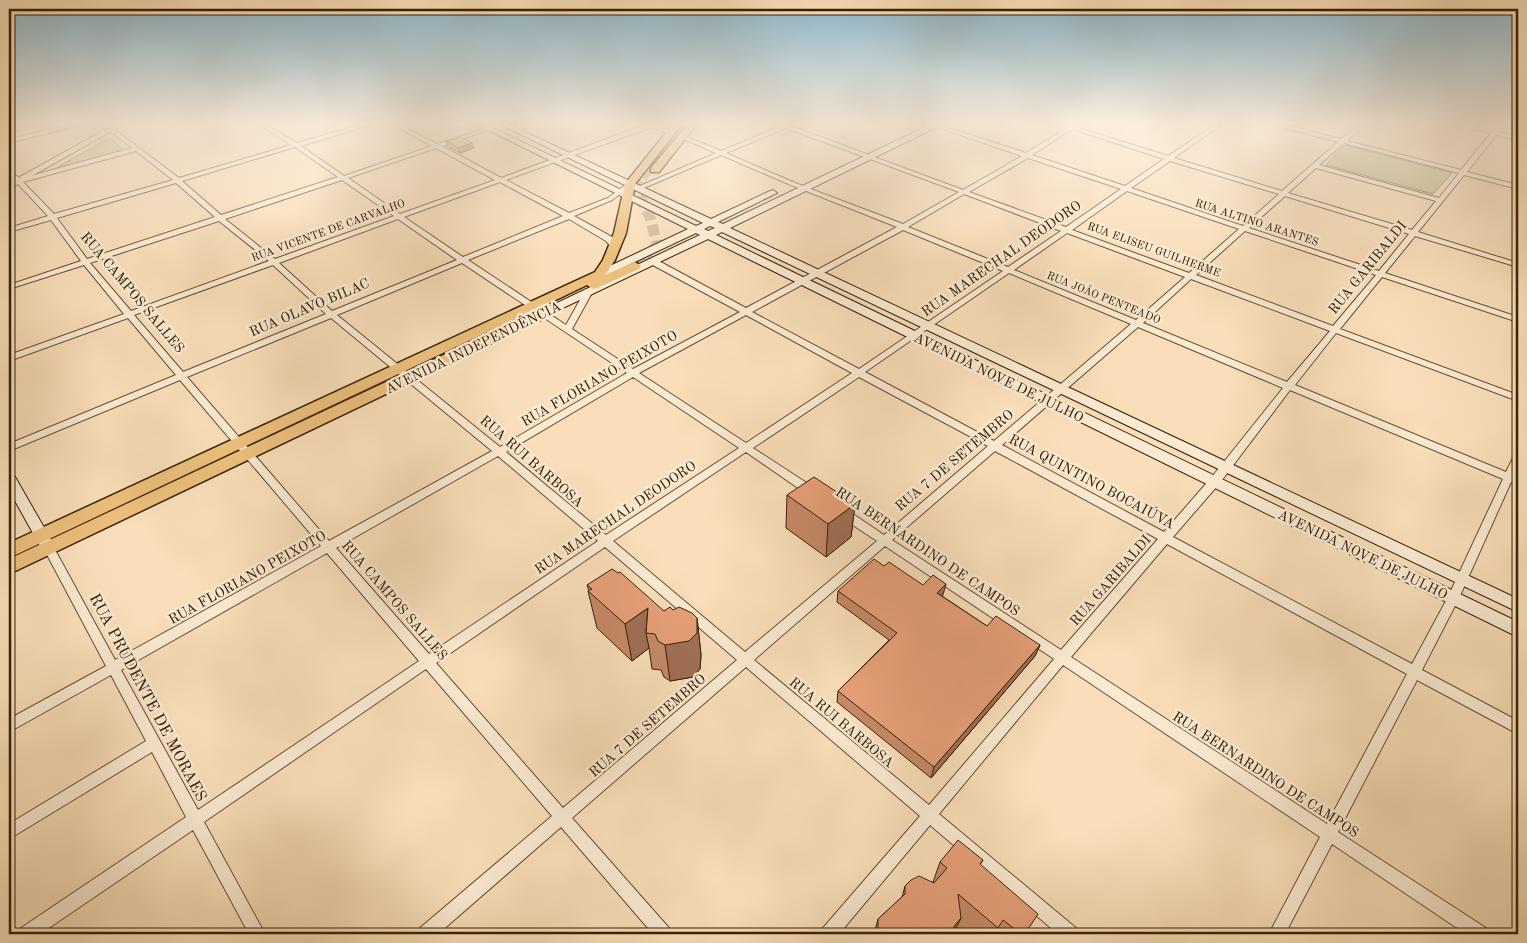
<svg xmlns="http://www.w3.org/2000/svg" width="1527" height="943" font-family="'Old Standard TT',serif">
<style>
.green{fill:#bfc18e;stroke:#7b714a}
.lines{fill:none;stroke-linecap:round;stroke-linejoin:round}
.primary-tunnel-far1{stroke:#d2b895;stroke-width:11;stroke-dasharray:11 5;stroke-linecap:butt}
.primary-tunnel{stroke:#d2b895;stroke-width:14;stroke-dasharray:14 7;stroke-linecap:butt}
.minor-casing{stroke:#685033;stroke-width:2}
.secondary-casing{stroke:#372106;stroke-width:2}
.primary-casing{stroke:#372106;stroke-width:3}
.minor{fill:#fbead2;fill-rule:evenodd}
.secondary{fill:#fbead2;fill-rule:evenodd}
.primary{fill:#ecbf7c;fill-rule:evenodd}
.wall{fill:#c68968;stroke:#372106}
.shaded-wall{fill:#a16f55;stroke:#372106}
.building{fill:#e69f79;stroke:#372106}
.labels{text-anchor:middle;stroke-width:5;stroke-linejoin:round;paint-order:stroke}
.far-street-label{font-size:11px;fill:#372106;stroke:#fbead2}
.street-label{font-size:14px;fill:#372106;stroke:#fbead2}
.near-street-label{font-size:16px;fill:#372106;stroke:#fbead2}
</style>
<rect width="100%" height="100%" fill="#f9deb9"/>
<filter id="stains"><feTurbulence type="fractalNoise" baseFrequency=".004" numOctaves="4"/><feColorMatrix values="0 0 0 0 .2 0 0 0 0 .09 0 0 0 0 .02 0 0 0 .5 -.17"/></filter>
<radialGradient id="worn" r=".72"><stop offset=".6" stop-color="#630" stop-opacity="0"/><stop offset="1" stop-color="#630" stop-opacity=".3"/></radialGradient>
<!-- green -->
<g class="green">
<path d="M110,137L125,152L53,170Z"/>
<path d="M1345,145L1452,173L1433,194L1326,165Z"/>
</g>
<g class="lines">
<!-- primary-tunnel-far1 -->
<path class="primary-tunnel-far1" d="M648,168L639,180L636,190L650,217L657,244L648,258"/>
<!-- primary-tunnel -->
<path class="primary-tunnel" d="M635,266L649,256"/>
<defs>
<g id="minor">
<path d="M75,124H83L9,143V139Z"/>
<path d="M259,124H265L297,143L363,124H371L370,125L301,146L344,176L432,146L392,124H398L437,144L491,127V129L442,146L501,178L647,124H658L657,125L672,131V133L670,134L652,127L506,180L569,213L608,198L628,183H632V185L612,200L574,216L612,237L619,246L618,248H612L606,241L569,219L468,260L566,325L586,289H592L593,291L572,329L633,369L740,312L649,263V259H655L746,308L897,227L791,185L721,155L644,188H640V186L716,153L679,137V135H683L721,151L781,126L778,124H793L791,126L963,190L1022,156L931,125L930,124H937L1026,153L1067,128L1059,124H1066L1168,156L1216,124H1222L1174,158L1282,191L1338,142L1274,125L1273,124H1281L1341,139L1359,124H1365L1347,141L1461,170L1491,133L1456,125L1455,124H1463L1494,131L1499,124H1505L1499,132L1518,136V140L1496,135L1467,172L1518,185V189L1464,175L1418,232L1518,263V267L1415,236L1385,273L1518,317V322L1382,277L1340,329L1518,395V401L1336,333L1295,385L1506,472L1515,454L1518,453V466L1514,475L1518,477V484L1511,482L1459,598L1422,670L1518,721V734L1417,680L1338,832L1486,928L1488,934H1466L1332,844L1285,934H1269L1320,837L1063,665L939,814L1076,928L1078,934H1058L930,825L839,934H821L823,928L920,816L746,667L572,818L669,928L671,934H653L561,827L438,934H418L420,928L552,816L426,669L204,822L265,934H249L193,830L40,934H19L21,928L186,817L152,752L9,839V824L146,741L111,675L9,732V719L106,666L44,549L45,546H53L115,660L321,546L180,380L9,451V444L176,375L128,318L9,361V355L124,314L84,265L9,289V285L81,261L51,220L9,232V228L48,216L18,184L9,186V182L15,181L9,174V169L20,179L132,148L109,130V128L111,127L179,178L291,145ZM786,128L959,192L903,224L795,183L726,153ZM1072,129L1164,159L1125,186L1032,155ZM1344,143L1459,173L1439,198L1319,165ZM295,147L338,177L221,215L182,181ZM436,148L495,180L400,214L348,178ZM136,151L173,180L54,214L23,182ZM1028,158L1121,189L1066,227L969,192ZM1170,161L1279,194L1243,226L1131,188ZM1316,168L1436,201L1412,230L1288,193ZM342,180L394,216L275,259L225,219ZM500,182L563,216L463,257L404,217ZM176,183L215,217L87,259L57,218ZM1127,191L1239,229L1189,273L1072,230ZM964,194L1061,231L1008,267L908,227ZM1285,196L1409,234L1379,271L1249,228ZM398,219L457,260L332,311L279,263ZM219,221L269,261L131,311L90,263ZM903,230L1003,271L859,369L752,312ZM1245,231L1376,275L1333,326L1196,275ZM1067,233L1185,277L1136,320L1014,270ZM462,263L627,373L500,447L337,315ZM273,265L326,314L183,372L134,315ZM1009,273L1131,324L994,441L865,372ZM1191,279L1330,331L1287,382L1143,323ZM746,315L852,373L746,443L639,373ZM331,318L492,451L329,541L187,377ZM1138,327L1283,388L1211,478L1164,532L1002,445ZM633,377L739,448L606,535L506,452ZM859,377L988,446L884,535L847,510H839L838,513L839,516L877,541L745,652L613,541L746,452L808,495H816L817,492L816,489L753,448ZM1290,390L1503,479L1448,597L1412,664L1173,537L1219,484ZM995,451L1158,539L1061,650L892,540ZM498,456L598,541L429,654L336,548ZM1167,544L1407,674L1327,824L1071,657ZM885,546L1054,659L929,805L754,660ZM605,547L737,660L563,808L436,663ZM327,553L419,661L198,810L121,670Z"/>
</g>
<g id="secondary">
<path d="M115,124H124L9,189V183Z"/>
<path d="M476,124H485L696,226L703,223L499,124H508L711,219L770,191L773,190L777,193L718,222L723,224L931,124H940L939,126L730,228L1518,599V612L722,232L716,235L1518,622V637L708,239L546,316H538L536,314L538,312L700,235L696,233L603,277H595L594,275L595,273L688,229ZM710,226L715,228L708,231L704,229Z"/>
<path d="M9,473L14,475L54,545L57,549L54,553L49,555L44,553L9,490Z"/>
</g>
<g id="primary">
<path d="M673,124H682L635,184L626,233L615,260L605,275L635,262L641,266L639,269L597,288L593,289L587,285L541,307H550L551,310L547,317L9,574V559L537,311L540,307L9,558V543L595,272L603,260L614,233L625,184Z"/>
<path d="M688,124H697L659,172H651V168Z"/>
</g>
</defs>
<!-- minor casing -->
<use href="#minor" class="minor-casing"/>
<!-- secondary casing -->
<use href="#secondary" class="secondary-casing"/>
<!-- primary casing -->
<use href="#primary" class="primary-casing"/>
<!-- minor -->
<use href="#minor" class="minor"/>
<!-- secondary -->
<use href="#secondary" class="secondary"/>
<!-- primary -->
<use href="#primary" class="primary"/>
</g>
<!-- wall -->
<g class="wall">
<path d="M446,141L472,143L474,148L460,153L447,146Z"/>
<path d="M787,495L855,504L851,537L826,557L786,528Z"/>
<path d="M884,566L943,595L942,596L987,626L1040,645L1035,656L931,778L837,702L838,691L889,640L837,602L838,591Z"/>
<path d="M587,585L664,611L673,610L697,618L701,655L700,669L693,677L670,681L664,677L661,670L652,669L649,648L632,661L597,628L588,591H589Z"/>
<path d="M983,860L980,865L1025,934H874L878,919L902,897L905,886L933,882L940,862Z"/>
</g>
<!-- shaded-wall -->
<g class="shaded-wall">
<path d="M472,143L474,148L460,153L458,148Z"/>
<path d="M855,504L851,537L826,557L828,524Z"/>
<path d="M946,584L943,595L934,604L937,593Z"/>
<path d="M648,608L646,633L649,648L632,661L625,624Z"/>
<path d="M697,618L701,655L700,669L693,677L670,681L665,645Z"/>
<path d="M1040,645L1035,656L931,778L934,767Z"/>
<path d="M961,918L953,934H948Z"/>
</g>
<!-- building -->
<g class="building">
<path d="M461,137L472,143L458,148L446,141Z"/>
<path d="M814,477L855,504L828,524L787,495Z"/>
<path d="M874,559L884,566L889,562L923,585L933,575L946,584L937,593L987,626L996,616L1040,645L934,767L838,691L897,633L838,591Z"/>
<path d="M612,569L618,573L620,572L664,611L670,607L673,610L679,607L692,613L697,618V633L689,641L665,645L658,641L655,634L646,633L648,608L625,624L588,591L592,589L587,585Z"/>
<path d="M958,840L983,860L980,864L1038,914L1025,934H1021L1003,920L998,928L958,894L961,918L948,934H883L878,929V919L905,894V886L911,880L919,876L934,883L947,868L940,862Z"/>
</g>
<!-- sky -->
<linearGradient id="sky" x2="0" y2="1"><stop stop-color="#8bb8cf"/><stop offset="0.48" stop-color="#fcf0e0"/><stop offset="1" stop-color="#fcf0e0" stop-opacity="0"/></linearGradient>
<rect width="1527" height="256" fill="url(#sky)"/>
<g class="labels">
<!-- far-street labels -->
<g class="far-street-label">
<text transform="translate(1257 222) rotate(18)" y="4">RUA ALTINO ARANTES</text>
<text transform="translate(328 230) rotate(-20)" y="4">RUA VICENTE DE CARVALHO</text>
<text transform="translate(1154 249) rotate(20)" y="4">RUA ELISEU GUILHERME</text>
<text transform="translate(1104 297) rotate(22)" y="4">RUA JOÃO PENTEADO</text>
</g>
<!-- street labels -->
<g class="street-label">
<text transform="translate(1001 258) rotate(-35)" y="5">RUA MARECHAL DEODORO</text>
<text transform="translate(1367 267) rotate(-51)" y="5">RUA GARIBALDI</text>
<text transform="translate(133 292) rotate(50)" y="5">RUA CAMPOS SALLES</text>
<text transform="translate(309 307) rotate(-23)" y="5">RUA OLAVO BILAC</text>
<text transform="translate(473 347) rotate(-26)" y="5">AVENIDA INDEPENDÊNCIA</text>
<text transform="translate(999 377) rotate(26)" y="5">AVENIDA NOVE DE JULHO</text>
<text transform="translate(599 378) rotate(-30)" y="5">RUA FLORIANO PEIXOTO</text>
<text transform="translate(954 460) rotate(-40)" y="5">RUA 7 DE SETEMBRO</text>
<text transform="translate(532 461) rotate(41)" y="5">RUA RUI BARBOSA</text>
<text transform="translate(1092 481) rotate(28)" y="5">RUA QUINTINO BOCAIÚVA</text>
<text transform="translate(615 517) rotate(-34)" y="5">RUA MARECHAL DEODORO</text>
<text transform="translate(928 551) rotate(34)" y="5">RUA BERNARDINO DE CAMPOS</text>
<text transform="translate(1363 554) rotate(26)" y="5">AVENIDA NOVE DE JULHO</text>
<text transform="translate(247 577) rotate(-29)" y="5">RUA FLORIANO PEIXOTO</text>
<text transform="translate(1110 580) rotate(-49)" y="5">RUA GARIBALDI</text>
<text transform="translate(395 600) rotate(49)" y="5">RUA CAMPOS SALLES</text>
<text transform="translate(842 722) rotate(40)" y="5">RUA RUI BARBOSA</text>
<text transform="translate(647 725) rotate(-41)" y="5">RUA 7 DE SETEMBRO</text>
<text transform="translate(1266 774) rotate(33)" y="5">RUA BERNARDINO DE CAMPOS</text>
</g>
<!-- near-street labels -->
<g class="near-street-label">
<text transform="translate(149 697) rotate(62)" y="6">RUA PRUDENTE DE MORAES</text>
</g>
</g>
<!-- margin -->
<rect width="1527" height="943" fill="none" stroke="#f9deb9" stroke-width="30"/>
<rect x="10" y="10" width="1507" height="923" fill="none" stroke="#372106" stroke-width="2.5"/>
<rect x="15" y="15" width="1497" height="913" fill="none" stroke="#372106"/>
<rect width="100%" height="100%" filter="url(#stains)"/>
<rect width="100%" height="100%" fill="url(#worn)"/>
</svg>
